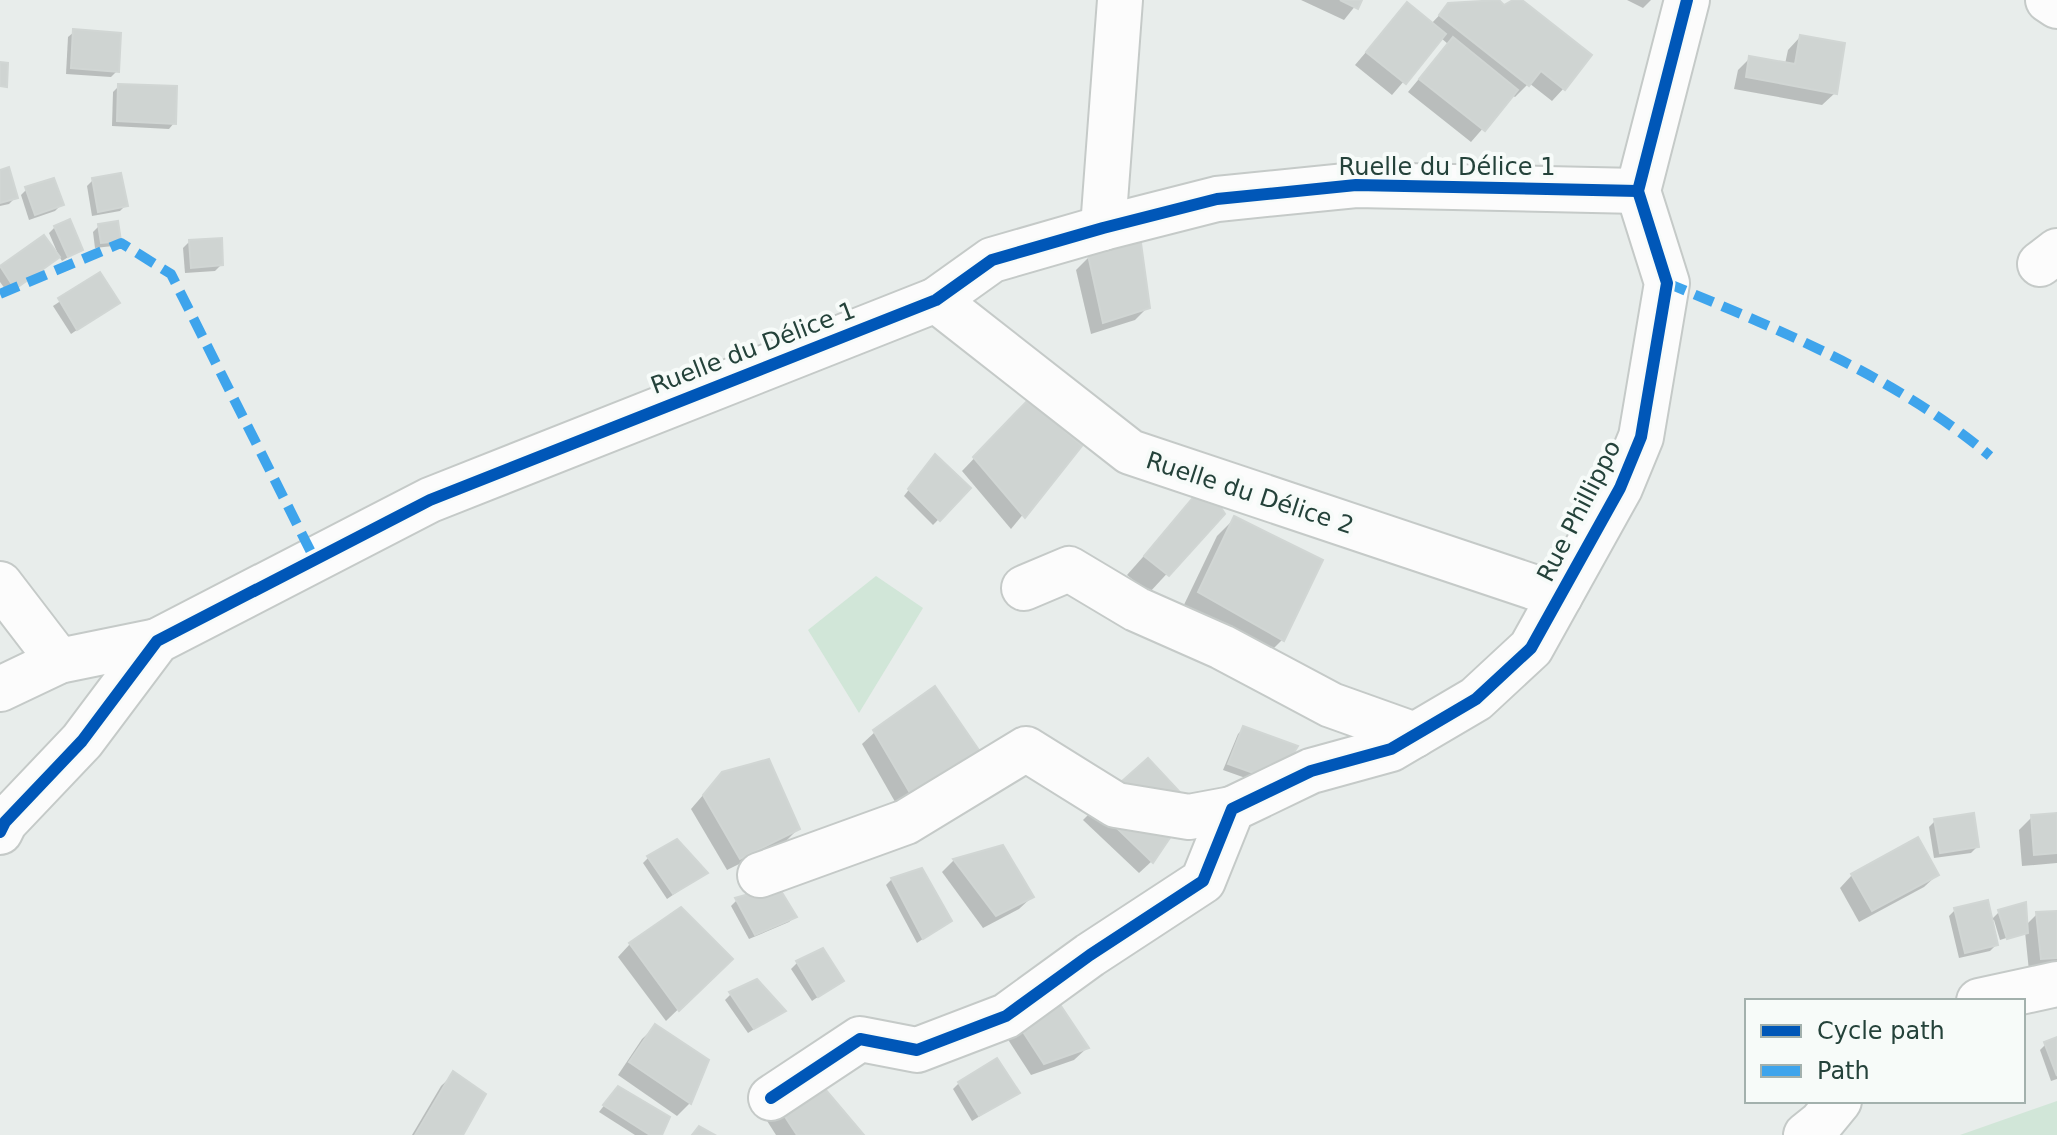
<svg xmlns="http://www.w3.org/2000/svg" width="2057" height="1135" font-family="'DejaVu Sans',sans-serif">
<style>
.green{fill:#d1e6d8}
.shadow{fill:#0003}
.building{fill:#cfd4d2;stroke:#d1d6d4;stroke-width:2}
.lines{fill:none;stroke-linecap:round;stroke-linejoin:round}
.minor-casing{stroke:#c5cac8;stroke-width:48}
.minor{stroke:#fcfcfc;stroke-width:44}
.quiet{stroke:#3ea4ec;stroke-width:10;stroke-dasharray:20 10;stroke-linecap:butt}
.cycleway-casing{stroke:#f7fbf9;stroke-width:17}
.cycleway{stroke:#0057b8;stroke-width:12}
.labels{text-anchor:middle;stroke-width:8;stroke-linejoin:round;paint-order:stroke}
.street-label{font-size:24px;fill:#24423a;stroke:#f7fbf9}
</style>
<rect width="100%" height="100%" fill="#e8edeb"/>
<!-- green -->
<g class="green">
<path d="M876,576L923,608L859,713L808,630Z"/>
<path d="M2057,1101V1135H1960Z"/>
</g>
<!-- shadow -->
<g class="shadow">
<path d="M1301,0H1360L1344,20Z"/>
<path d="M1517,0H1519L1564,88L1552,101L1529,83L1515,97L1512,95L1471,142L1408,92L1448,44L1441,38L1392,95L1355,65L1395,18L1431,24L1449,5L1504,8Z"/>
<path d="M1627,0H1651L1643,8Z"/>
<path d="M74,32L117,71L111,77L66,74L68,37Z"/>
<path d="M1800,37L1835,93L1822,105L1734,89L1738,70L1750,58L1785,64L1788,50Z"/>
<path d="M119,86L174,123L169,129L112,126L113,92Z"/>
<path d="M0,172L15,198L9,204L0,206Z"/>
<path d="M93,180L125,206L120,211L92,216L87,186Z"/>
<path d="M27,189L61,205L55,211L29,220L21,195Z"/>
<path d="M99,226L119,240L113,246L95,248L93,232Z"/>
<path d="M55,227L81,249L62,261L59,256L8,293L0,282V268L44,238L58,254L49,233Z"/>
<path d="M189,242L221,265L215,271L185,273L183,248Z"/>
<path d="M1089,257L1148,307L1135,320L1091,334L1076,270Z"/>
<path d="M100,275L117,303L71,334L53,306Z"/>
<path d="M1026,404L1079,446L1011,529L962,471Z"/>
<path d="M930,462L969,488L933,525L904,496Z"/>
<path d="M1197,496L1222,514L1149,593L1127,575Z"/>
<path d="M1235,518L1282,640L1264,658L1181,611L1217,536Z"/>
<path d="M1244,728L1268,786L1223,770L1238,734Z"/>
<path d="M875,732L982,759L902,814L862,744Z"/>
<path d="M710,787L798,829L786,841L727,870L691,809Z"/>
<path d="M1096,807L1152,861L1139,873L1083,820Z"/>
<path d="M2057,815V863L2022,866L2019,830L2032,817Z"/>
<path d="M1935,821L1977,847L1971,853L1934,858L1929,827Z"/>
<path d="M1002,847L1032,897L1019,909L983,928L942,872L954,860Z"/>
<path d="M649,857L705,873L667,899L643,863Z"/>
<path d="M1852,875H1937L1924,887L1859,922L1840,888Z"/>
<path d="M892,879L949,921L917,943L886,885Z"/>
<path d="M737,900L795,917L789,922L749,939L731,906Z"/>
<path d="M1955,910L1990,921L1999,912L2025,926L2037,914L2057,913V968L2029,971L2025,932L2000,940L1994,920L1991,921L1996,945L1990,951L1959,958L1949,916Z"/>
<path d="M630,944L730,959L666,1021L618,957Z"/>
<path d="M797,963L841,981L812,1001L791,969Z"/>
<path d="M731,994L783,1011L748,1033L725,1000Z"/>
<path d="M1017,1023L1087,1048L1074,1060L1031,1075L1005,1035Z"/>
<path d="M655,1027L706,1061L690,1103L677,1116L618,1075L642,1039Z"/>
<path d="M2057,1040V1079L2051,1081L2040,1050L2046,1044Z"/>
<path d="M454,1074L460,1135H412L441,1086Z"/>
<path d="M762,1082L862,1135H776L750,1094Z"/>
<path d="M959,1083L1017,1093L972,1121L953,1089Z"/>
<path d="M613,1094L660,1135H635L599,1112Z"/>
</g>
<!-- building -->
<g class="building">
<path d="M1340,0H1362L1358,9Z"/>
<path d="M1499,0L1504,5L1513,0H1522L1592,55L1565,90L1541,71L1529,86L1439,15L1448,3Z"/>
<path d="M1407,2L1446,34L1406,84L1366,52Z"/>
<path d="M73,29L121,33L119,72L71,68Z"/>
<path d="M1800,35L1845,43L1837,94L1746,77L1749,56L1795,64Z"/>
<path d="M1453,37L1518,90L1485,131L1419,79Z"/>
<path d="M0,62L8,63L7,87L0,86Z"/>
<path d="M118,84L177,86L176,124L117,121Z"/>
<path d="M9,167L18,198L0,203V170Z"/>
<path d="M121,173L128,206L98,212L92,178Z"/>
<path d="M54,178L64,205L35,215L25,187Z"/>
<path d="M70,219L83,250L68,257L54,226Z"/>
<path d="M118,221L121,241L101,243L98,224Z"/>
<path d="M44,235L60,257L15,289L0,266Z"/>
<path d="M1140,236L1150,308L1103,323L1088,255Z"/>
<path d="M222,238L223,265L191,268L189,240Z"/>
<path d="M100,272L120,303L77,330L58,298Z"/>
<path d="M1026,402L1034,404L1082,446L1025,518L973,457Z"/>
<path d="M935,454L971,488L940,521L908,489Z"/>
<path d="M1196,494L1215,498L1225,514L1169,576L1144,556Z"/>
<path d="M1234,516L1323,560L1284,641L1198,592Z"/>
<path d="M935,686L985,759L916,803L873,730Z"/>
<path d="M1243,726L1298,746L1276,781L1228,764Z"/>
<path d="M1148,758L1192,805L1153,863L1094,806Z"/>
<path d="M769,759L800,829L740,859L703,795L722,772Z"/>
<path d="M1974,813L1979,847L1940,853L1934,819Z"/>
<path d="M2057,813V853L2034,855L2031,815Z"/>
<path d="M1918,837L1939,875L1872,911L1851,874Z"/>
<path d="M677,839L708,873L673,894L647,856Z"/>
<path d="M1003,845L1034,897L996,916L953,859Z"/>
<path d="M922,868L952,921L923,939L891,878Z"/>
<path d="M778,886L797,917L755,935L735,898Z"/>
<path d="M1988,900L1998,945L1965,953L1954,908Z"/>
<path d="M2026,902L2028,933L2007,939L1998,910Z"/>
<path d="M681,907L733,959L679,1011L629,943Z"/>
<path d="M2057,911V958L2041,959L2036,912Z"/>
<path d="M823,948L844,981L818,997L796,961Z"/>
<path d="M757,979L786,1011L754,1029L729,992Z"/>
<path d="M1057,1000L1089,1048L1044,1064L1016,1021Z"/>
<path d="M655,1024L709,1060L691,1104L629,1062Z"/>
<path d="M2057,1037V1076L2044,1042Z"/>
<path d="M997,1058L1020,1093L979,1116L958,1082Z"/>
<path d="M453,1071L486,1094L463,1135H415Z"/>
<path d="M761,1080L820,1083L864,1135H797Z"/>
<path d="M618,1086L670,1117L662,1135H650L603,1105Z"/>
<path d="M699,1126L715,1135H692Z"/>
</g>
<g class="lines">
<defs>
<g id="minor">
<path d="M2048,0L2057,6"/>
<path d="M1103,228L1120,0"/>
<path d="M2040,264L2057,251"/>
<path d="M936,300L1130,452L1560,596"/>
<path d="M0,584L59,661"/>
<path d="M1024,588L1069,569L1136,609L1222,647L1331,705L1415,735"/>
<path d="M0,689L59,661L157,641"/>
<path d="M0,832L5,822L82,741L157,641L430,500L936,300L992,260L1103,228L1217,199L1356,185L1638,191"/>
<path d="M760,875L906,822L1026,749L1116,805L1189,817L1232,809"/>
<path d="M1979,1001L2057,984"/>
<path d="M771,1098L860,1039L917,1050L1006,1016L1090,955L1203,881L1232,809L1311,771L1391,749L1476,699L1531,648L1620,488L1641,437L1667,283L1638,191L1687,0"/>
<path d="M1806,1135L1821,1123L1839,1101"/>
</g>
</defs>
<!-- minor casing -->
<use href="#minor" class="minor-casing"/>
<!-- minor -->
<use href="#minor" class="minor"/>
<!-- quiet -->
<g class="quiet">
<path d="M1667,283C1780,330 1896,377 1990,456"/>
<path d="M0,294L121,243L171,274L315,560"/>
</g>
<defs>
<g id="cycleway">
<path d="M0,832L5,822L82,741L157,641L430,500L936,300L992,260L1103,228L1217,199L1356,185L1638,191"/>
<path d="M771,1098L860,1039L917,1050L1006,1016L1090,955L1203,881L1232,809L1311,771L1391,749L1476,699L1531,648L1620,488L1641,437L1667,283L1638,191L1687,0"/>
</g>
</defs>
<!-- cycleway casing -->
<use href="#cycleway" class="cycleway-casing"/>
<!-- cycleway -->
<use href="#cycleway" class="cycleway"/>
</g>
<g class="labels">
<!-- street labels -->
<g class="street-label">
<text x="1447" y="175">Ruelle du Délice 1</text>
<text transform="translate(753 348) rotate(-21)" y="8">Ruelle du Délice 1</text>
<text transform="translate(1250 493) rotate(18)" y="8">Ruelle du Délice 2</text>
<text transform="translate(1579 511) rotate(-63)" y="8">Rue Phillippo</text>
</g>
</g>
<!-- legend -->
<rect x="1745" y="999" width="280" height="104" fill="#f7fbf9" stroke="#a3b1ad" stroke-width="2"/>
<rect x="1761" y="1025" width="40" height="12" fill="#0057b8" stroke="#a3b1ad" stroke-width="2"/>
<text x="1817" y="1039" font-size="24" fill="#24423a">Cycle path</text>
<rect x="1761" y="1065" width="40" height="12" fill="#3ea4ec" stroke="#a3b1ad" stroke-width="2"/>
<text x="1817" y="1079" font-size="24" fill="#24423a">Path</text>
</svg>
